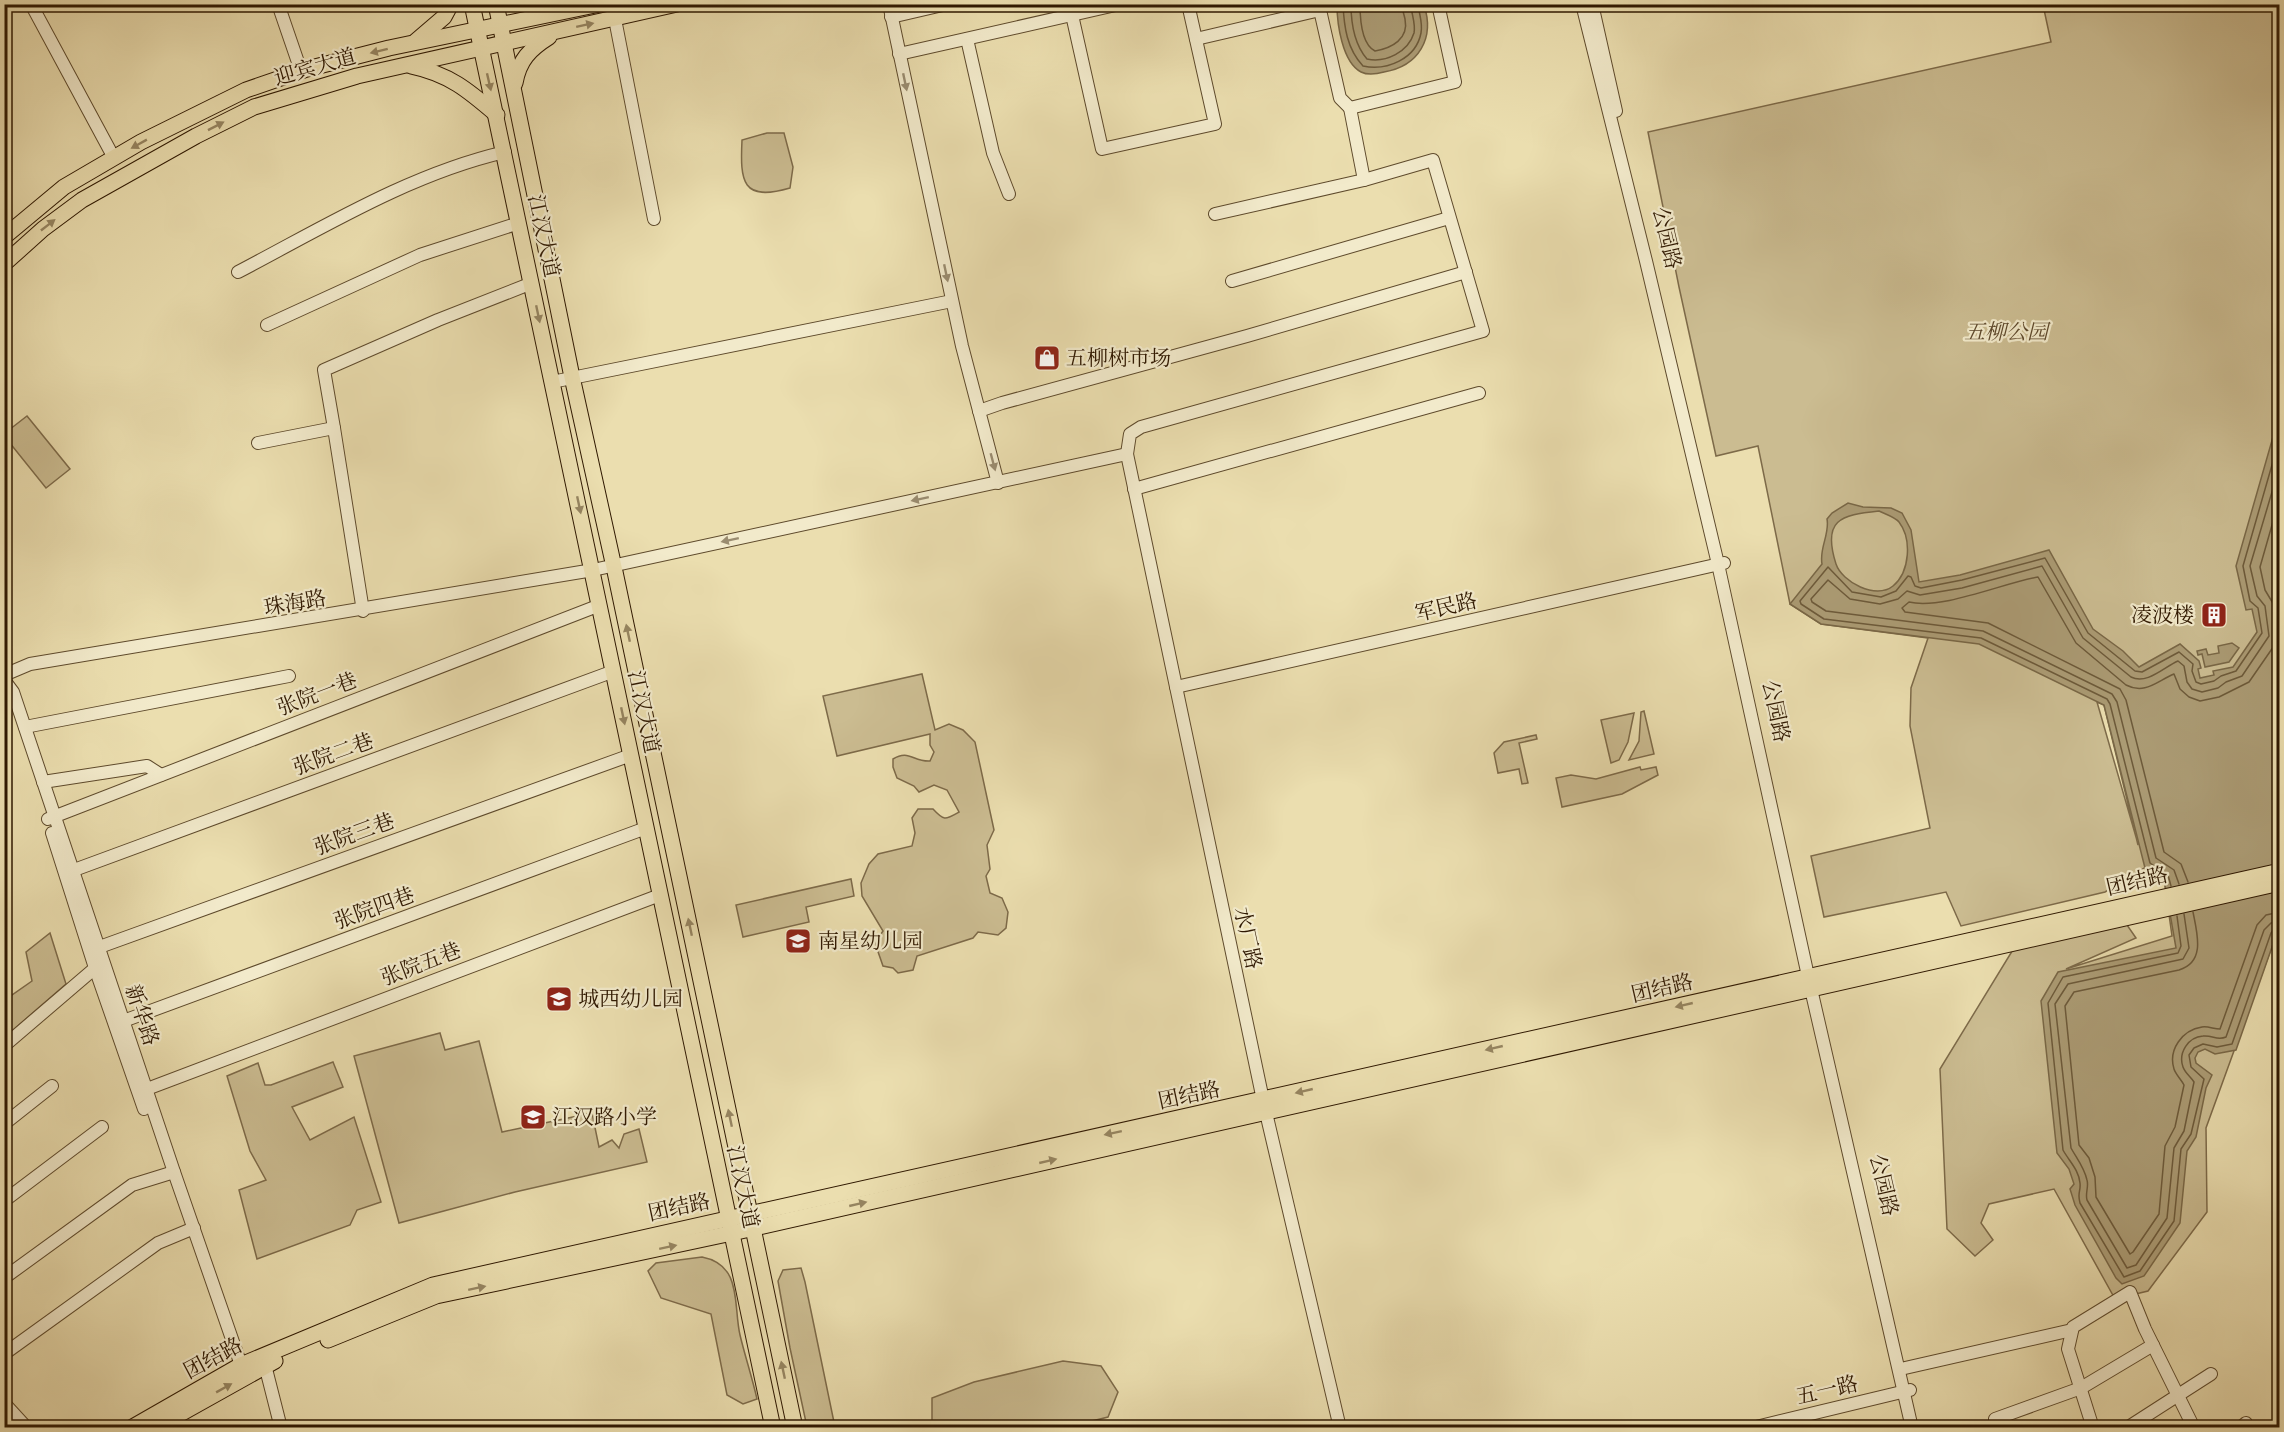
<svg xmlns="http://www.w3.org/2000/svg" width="2284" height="1432" font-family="'Gentium Book Plus','Noto Serif SC',serif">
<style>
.green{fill:#cbbc91;stroke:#7d6a49;stroke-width:1.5;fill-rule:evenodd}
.water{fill:#ab9b74;stroke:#796746;stroke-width:1.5;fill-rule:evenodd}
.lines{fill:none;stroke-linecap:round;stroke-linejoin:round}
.shore{stroke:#6d5a3a;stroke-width:1.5}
.minor-casing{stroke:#5e4a2c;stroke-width:14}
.major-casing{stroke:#2f1801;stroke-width:17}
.minor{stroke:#f2eacb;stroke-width:12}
.major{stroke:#ebdeaf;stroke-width:15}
.oneway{fill:#968561}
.oneway2{fill:#9a8c70}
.labels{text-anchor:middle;stroke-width:4.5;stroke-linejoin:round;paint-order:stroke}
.street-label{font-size:21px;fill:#2f1801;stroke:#f2eacb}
.park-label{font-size:21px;font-style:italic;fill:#5e492c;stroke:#f2eacb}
.poi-label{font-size:21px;fill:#2f1801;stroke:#f2eacb;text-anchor:start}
</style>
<rect width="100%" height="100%" fill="#ebdeaf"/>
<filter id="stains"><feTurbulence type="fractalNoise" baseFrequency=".00333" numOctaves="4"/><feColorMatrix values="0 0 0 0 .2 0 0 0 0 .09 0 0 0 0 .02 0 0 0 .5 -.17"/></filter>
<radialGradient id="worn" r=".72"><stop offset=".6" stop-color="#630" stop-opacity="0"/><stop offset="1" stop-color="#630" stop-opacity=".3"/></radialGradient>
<!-- green -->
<g class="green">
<path d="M2043,5H2279L2280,852L2273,863L2279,876V927L2206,1128L2207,1212L2148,1291L2115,1299L2054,1189L1989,1204L1981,1223L1993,1240L1975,1256L1947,1229L1940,1069L2014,948L2125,922L2136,938L2066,969L2172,936L2164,879L2144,868L2105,892L1961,926L1946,892L1824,917L1811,856L1930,828L1910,726L1911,688L1928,638L1821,624L1790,604L1758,446L1716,456L1679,287L1648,132L2051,42ZM2097,702L2104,705L2138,845V844Z"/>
<path d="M767,133H784L793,167L790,188C742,202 740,182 742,140Z"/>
<path d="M27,416L70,469L46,488L5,437V433Z"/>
<path d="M922,674L935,730L949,724L963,730L975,742L994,830L987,845L990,869L986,876L990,893L1002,898L1008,912L1006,928L998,935L978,932L973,938L917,956L913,970L898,973L893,968L883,966L875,943L883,931L862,896L861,883L869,864L878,854L912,846L915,833L912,818L918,809H933C944,821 945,820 959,812L947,790L934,785L919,792L914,786L897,778L893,767V759C909,749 913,762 930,761L934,752L930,745V734L837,756L823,696Z"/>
<path d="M1644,711L1654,754L1629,760L1639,741L1641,712Z"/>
<path d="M1634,713L1628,742L1619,760L1611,763L1601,720Z"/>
<path d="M1536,735L1537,739L1519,743L1528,783L1522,784L1519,769L1498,773L1494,753L1504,742Z"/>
<path d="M1640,767L1641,770L1656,767L1658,775L1622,794L1562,807L1556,778L1571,775L1596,779Z"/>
<path d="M851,879L854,896L806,907L809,922L743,937L736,905Z"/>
<path d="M50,933L66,984L5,1037V1000L32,981L26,952Z"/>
<path d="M440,1033L445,1050L479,1041L502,1132L592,1113L599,1147L612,1140L619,1148L624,1134L639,1129L647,1162L515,1192L399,1223L354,1056Z"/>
<path d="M333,1062L343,1087L292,1107L310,1140L354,1117L381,1202L357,1210L350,1225L257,1259L239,1190L266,1180L250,1151L227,1076L258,1063L265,1085H271Z"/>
<path d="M702,1257C743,1265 733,1305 740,1335C745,1356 752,1377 757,1399L743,1404L727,1395L711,1314L661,1298L648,1271L656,1263Z"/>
<path d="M801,1268L805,1282L835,1427H807L790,1348L778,1281L783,1270Z"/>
<path d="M1063,1361L1101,1366L1118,1392L1108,1417L1068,1427H936L932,1420V1398L974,1382Z"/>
</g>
<!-- water -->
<g class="water">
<path d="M1337,5H1424C1435,38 1419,66 1384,72C1377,74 1367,75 1361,72C1342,62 1337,23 1337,5Z"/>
<path d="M2279,416L2280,852L2273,863L2279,876V927L2236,1050L2215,1054L2205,1049L2198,1052L2195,1058L2196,1063L2212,1075L2206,1088L2196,1137L2187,1151L2180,1223L2144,1276L2122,1284L2116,1278L2075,1205L2070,1189L2074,1184L2069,1169L2057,1153L2041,1001L2058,972L2176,948L2164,879L2145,868L2104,705L1979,644L1821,624L1790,604L1822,564C1819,548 1830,534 1827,519L1832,513L1848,503L1863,507L1891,508L1902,513L1911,530L1919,582L1960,575L2049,550L2093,629L2123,651L2139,667L2180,644L2199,661L2201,668L2198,669L2200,678L2214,675L2213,671L2233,667L2257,632L2252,609L2246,610L2236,566ZM1879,511C1885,514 1895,517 1899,522C1912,539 1910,572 1893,586C1876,600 1842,582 1836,564C1822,520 1840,515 1879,511Z"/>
<path d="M2232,643L2239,648L2229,662L2205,667L2202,654L2198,655L2197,651L2206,649L2208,655L2219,653L2218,646Z"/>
</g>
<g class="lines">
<!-- shore -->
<g class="shore">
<path d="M1343,4C1344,27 1347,49 1363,66C1387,71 1416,59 1421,33C1423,23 1419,14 1418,4"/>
<path d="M1351,4C1351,23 1354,44 1367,59C1386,63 1408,52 1414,33C1416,23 1411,14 1411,4"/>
<path d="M1360,4C1360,19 1361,44 1375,51C1392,48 1409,39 1405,19C1404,14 1402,10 1402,4"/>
<path d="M2188,882L2181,864L2164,852L2126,700L2120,689L1988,623L1905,612L1902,608L1909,602C1942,610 2003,583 2038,577L2076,643L2126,685C2145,695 2157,681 2174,674L2180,689L2189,697L2200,701L2219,697L2249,682L2276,643L2279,630L2274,605L2265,590L2260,567L2280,497"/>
<path d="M2179,884L2174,870L2156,858L2117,702L2112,694L1983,631L1826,611L1812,602L1811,599L1828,580L1850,599L1880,604L1898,599L1907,591L1920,595L1962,588L2042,566L2083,638L2131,677C2147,685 2164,667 2178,661L2184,666L2187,682L2192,689L2202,692L2218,688L2226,682L2242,676L2269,636L2265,606L2257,596L2250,566L2280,465"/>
<path d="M2171,886L2168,875L2150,863L2110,704L2107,699L1981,638L1824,619L1801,604L1800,601L1828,567L1852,592L1881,597L1896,591L1908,576L1911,577L1915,586L1921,588L1962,580L2045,558L2088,633L2135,671L2142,672L2179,652L2193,664L2192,671L2196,682L2201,684L2214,681L2221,676L2236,671L2262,633L2258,608L2250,601L2243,566L2280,437"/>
<path d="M2193,912C2197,933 2206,962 2179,970L2074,992L2065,1006L2079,1145L2089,1158L2095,1177L2096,1197L2130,1254L2133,1252L2159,1214L2165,1146L2175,1127L2184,1085C2181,1079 2176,1075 2174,1069C2168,1050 2182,1030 2202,1027C2208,1026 2214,1029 2220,1029L2257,925L2266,915L2280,912"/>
<path d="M2184,914L2189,948L2183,959L2068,984L2055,1004L2071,1148C2077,1159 2084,1167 2087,1180C2089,1187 2085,1193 2087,1200L2127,1268L2136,1265L2167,1218L2174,1148L2184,1131L2194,1082C2191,1077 2185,1073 2183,1067C2178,1053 2188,1037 2203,1036C2213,1035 2217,1041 2226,1037L2264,930L2271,923L2280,921"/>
<path d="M2177,916L2181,946L2178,953L2063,977L2048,1003L2063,1150C2069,1161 2079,1170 2080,1183C2081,1192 2077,1192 2080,1203L2124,1277L2140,1271L2174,1221L2181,1149L2191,1134L2204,1079L2191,1067L2189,1055L2194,1048L2203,1044L2217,1047L2232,1044L2271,933L2274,929H2280"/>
</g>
<defs>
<g id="minor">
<path d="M31,4L114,158"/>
<path d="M278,4L301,71"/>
<path d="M889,4L962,346L998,483"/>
<path d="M1582,4L1646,261L1718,564L1808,976L1912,1428"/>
<path d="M1592,4L1616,111"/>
<path d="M1072,15L1102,149L1215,124L1188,4"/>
<path d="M891,17L947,4"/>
<path d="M615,19L654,219"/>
<path d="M967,39L993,153L1009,194"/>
<path d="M1196,39L1320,10L1340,98L1350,108"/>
<path d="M899,54L1120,4"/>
<path d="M1215,214L1364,180L1350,108L1455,82L1438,4"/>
<path d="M238,272C324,227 410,174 505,152"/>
<path d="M1232,281L1449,218"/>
<path d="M267,325L420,255L519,223"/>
<path d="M552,382L952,301"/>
<path d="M979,411L1002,403L1247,336L1466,272"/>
<path d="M334,428L324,370L438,320L532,283"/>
<path d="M258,443L334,428L363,611"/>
<path d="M1134,489L1479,393"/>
<path d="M4,675L30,664L593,570L1127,454"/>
<path d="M4,680L13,692L174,1172L241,1365"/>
<path d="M1176,687L1724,563"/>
<path d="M25,727L289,676"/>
<path d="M43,782L147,766L161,775"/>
<path d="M48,819L600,605"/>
<path d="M52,833L95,968L144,1109"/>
<path d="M66,873L614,671"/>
<path d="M94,949L631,755"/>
<path d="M118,1023L646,828"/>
<path d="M4,1046L101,963"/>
<path d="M139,1092L660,895"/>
<path d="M4,1124L52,1086"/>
<path d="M4,1201L102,1127"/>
<path d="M4,1278L132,1185L174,1172"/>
<path d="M4,1354L158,1243L194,1228"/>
<path d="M265,1365L281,1428"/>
<path d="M1905,1368L2072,1330"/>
<path d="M4,1403L27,1428"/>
<path d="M1995,1419L2081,1388L2153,1345"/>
<path d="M1340,1428L1263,1100L1127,454L1130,434L1141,427L1483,331L1433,160L1364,180"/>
<path d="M1752,1428L1910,1390"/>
<path d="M2093,1428L2068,1349L2073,1327L2130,1292L2145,1329L2194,1428"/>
<path d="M2127,1428L2211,1374"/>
<path d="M2240,1428L2246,1423"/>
</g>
<g id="major">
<path d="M472,4L773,1428"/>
<path d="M496,4L572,377L614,567L795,1428"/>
<path d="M528,4L557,11"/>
<path d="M416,41L444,17L451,4"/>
<path d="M411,66C449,74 468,90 497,115"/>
<path d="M515,83C519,60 530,49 549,37"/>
<path d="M4,237L64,187L141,142L246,90L307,69L389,48L600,4"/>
<path d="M4,264L43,229L82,200L196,136L254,107L357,76L677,4"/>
<path d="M328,1340L436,1296L732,1233L2280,883"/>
<path d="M131,1428L241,1365L433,1285L2280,871"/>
<path d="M155,1428L275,1361"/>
</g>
</defs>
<!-- minor casing -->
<use href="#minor" class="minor-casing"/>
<!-- major casing -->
<use href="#major" class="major-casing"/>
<!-- minor -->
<use href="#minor" class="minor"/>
<!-- major -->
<use href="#major" class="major"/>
</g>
<!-- one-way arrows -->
<defs><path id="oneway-solid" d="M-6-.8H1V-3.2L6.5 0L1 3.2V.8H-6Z" transform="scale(1.5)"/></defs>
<g class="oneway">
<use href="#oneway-solid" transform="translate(585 25) rotate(-12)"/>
<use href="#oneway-solid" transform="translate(379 51) rotate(166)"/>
<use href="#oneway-solid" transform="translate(489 82) rotate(77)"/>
<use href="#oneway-solid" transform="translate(216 126) rotate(-27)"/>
<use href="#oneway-solid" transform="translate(139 144) rotate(151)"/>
<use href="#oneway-solid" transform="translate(48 225) rotate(-38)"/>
<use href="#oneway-solid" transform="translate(538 314) rotate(78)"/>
<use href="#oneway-solid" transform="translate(579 505) rotate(78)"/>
<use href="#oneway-solid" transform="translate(628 633) rotate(-102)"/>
<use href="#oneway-solid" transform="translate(623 716) rotate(78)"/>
<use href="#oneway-solid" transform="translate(690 927) rotate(-102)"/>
<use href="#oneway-solid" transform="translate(1684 1005) rotate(167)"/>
<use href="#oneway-solid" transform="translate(1494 1048) rotate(167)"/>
<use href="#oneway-solid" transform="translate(1304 1091) rotate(167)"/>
<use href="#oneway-solid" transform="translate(730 1118) rotate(-102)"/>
<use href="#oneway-solid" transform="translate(1113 1133) rotate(168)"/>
<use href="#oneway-solid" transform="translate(1048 1161) rotate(-13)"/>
<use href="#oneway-solid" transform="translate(858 1204) rotate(-13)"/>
<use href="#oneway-solid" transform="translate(668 1247) rotate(-12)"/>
<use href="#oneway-solid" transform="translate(477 1288) rotate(-12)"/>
<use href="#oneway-solid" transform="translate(783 1370) rotate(-102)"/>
<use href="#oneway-solid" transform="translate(224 1388) rotate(-29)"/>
</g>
<g class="oneway2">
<use href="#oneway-solid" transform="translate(905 82) rotate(78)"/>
<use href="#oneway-solid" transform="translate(946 273) rotate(78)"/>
<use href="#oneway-solid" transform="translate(993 462) rotate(75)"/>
<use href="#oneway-solid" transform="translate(920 499) rotate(168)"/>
<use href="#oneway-solid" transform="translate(730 540) rotate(168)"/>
</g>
<!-- icons -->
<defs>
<symbol id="shop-square" viewBox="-11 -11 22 22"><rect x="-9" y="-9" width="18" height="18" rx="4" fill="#8f2418" stroke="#f2eacb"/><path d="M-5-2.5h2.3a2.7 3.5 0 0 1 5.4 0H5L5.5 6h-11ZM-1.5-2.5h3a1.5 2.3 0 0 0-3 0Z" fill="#fff"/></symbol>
<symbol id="building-square" viewBox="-11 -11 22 22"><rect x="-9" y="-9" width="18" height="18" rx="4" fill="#8f2418" stroke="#f2eacb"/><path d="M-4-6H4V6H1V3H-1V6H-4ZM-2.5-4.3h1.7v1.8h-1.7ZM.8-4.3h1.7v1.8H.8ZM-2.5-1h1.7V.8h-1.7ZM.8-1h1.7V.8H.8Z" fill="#fff"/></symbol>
<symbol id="school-square" viewBox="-11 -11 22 22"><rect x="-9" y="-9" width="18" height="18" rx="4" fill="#8f2418" stroke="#f2eacb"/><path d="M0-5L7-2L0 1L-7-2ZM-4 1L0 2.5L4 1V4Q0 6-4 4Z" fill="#fff"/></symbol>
</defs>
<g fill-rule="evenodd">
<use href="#shop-square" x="1032" y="343" width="30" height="30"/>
<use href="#building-square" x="2199" y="600" width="30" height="30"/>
<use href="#school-square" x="783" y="926" width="30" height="30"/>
<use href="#school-square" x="544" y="984" width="30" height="30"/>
<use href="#school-square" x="518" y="1102" width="30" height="30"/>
</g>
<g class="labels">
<!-- street labels -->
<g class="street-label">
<text transform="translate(315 67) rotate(-16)" y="7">迎宾大道</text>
<text transform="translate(544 236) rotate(78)" y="7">江汉大道</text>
<text transform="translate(1667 238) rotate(77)" y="7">公园路</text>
<text transform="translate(295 603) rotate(-10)" y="7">珠海路</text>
<text transform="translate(1446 607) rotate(-13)" y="7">军民路</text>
<text transform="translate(317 694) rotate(-21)" y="7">张院一巷</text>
<text transform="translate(1776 711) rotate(78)" y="7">公园路</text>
<text transform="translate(644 712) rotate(78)" y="7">江汉大道</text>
<text transform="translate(333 754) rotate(-20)" y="7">张院二巷</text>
<text transform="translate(354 834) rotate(-20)" y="7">张院三巷</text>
<text transform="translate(2137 881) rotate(-13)" y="7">团结路</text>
<text transform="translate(374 908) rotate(-20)" y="7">张院四巷</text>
<text transform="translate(1248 938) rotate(78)" y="7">水厂路</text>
<text transform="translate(421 964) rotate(-21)" y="7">张院五巷</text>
<text transform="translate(1662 988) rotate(-13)" y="7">团结路</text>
<text transform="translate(142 1015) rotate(71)" y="7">新华路</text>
<text transform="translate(1189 1095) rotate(-12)" y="7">团结路</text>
<text transform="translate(1884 1185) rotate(77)" y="7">公园路</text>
<text transform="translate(743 1187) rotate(78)" y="7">江汉大道</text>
<text transform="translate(679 1207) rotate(-12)" y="7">团结路</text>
<text transform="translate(213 1358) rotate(-28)" y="7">团结路</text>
<text transform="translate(1827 1390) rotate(-13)" y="7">五一路</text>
</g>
<!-- park labels -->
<g class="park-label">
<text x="2006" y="339">五柳公园</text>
</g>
<!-- poi labels -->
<g class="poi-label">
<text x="1066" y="365">五柳树市场</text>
<text x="2194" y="622" text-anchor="end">凌波楼</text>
<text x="818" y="948">南星幼儿园</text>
<text x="578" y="1006">城西幼儿园</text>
<text x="552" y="1124">江汉路小学</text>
</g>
</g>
<!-- margin -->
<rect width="2284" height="1432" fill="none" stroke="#ebdeaf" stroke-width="24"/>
<rect x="6" y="6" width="2272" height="1420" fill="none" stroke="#2f1801" stroke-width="3"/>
<rect x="12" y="12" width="2260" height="1408" fill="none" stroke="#2f1801" stroke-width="1.5"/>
<rect width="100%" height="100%" filter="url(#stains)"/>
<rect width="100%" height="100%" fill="url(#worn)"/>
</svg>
